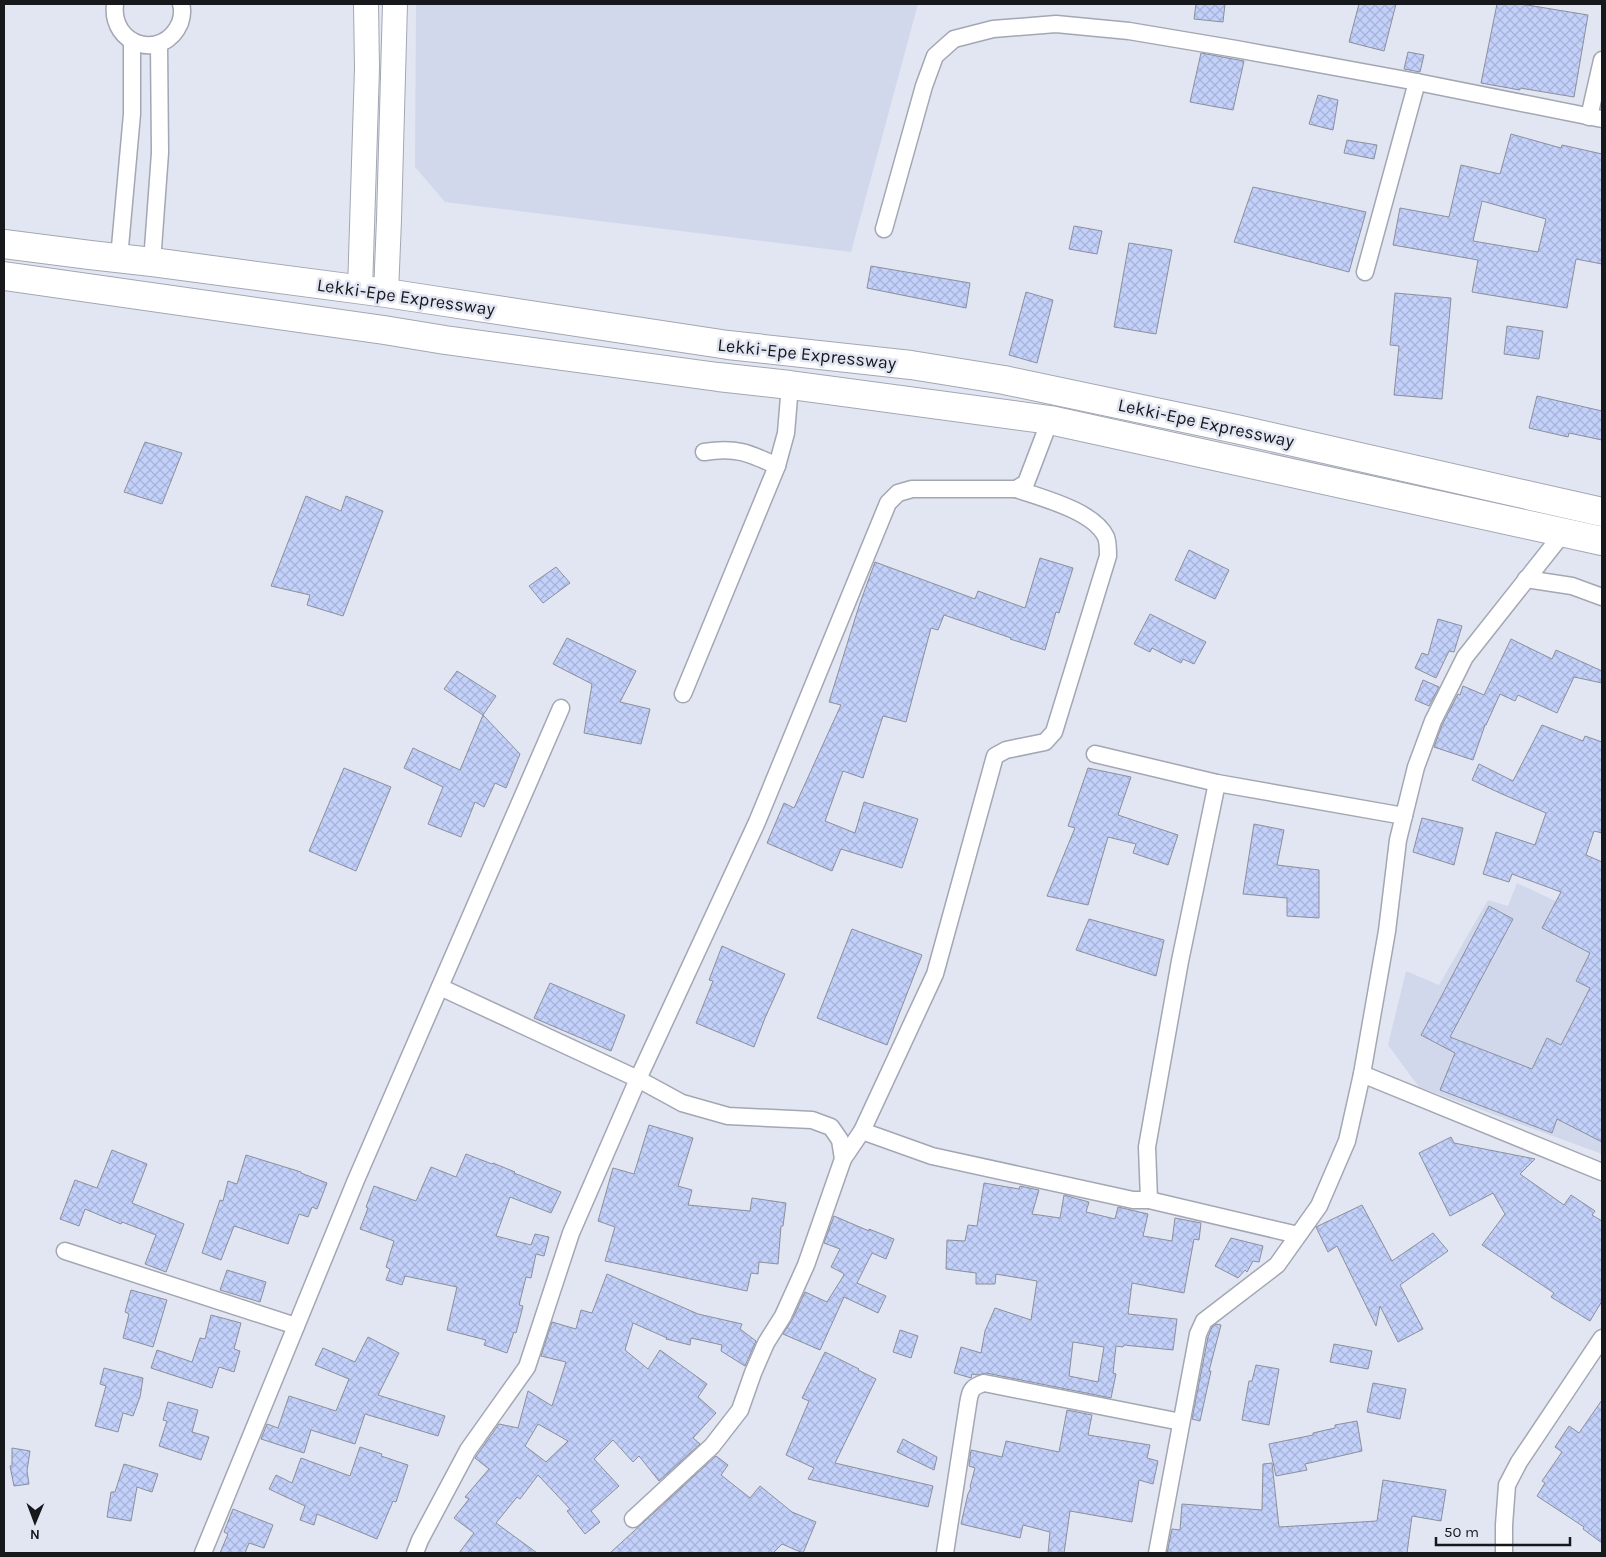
<svg xmlns="http://www.w3.org/2000/svg" width="1606" height="1557" font-family="Karla,sans-serif">
<style>
.built{fill:#d1d8eb}
.building{fill:url(#building-cross-hatch);stroke:#8c909c;fill-rule:evenodd}
.lines{fill:none;stroke-linecap:round;stroke-linejoin:round}
.street-casing{stroke:#a3a7b3;stroke-width:19}
.secondary-casing{stroke:#a3a7b3;stroke-width:26}
.highway-casing{stroke:#a3a7b3;stroke-width:30}
.street{stroke:#fff;stroke-width:16}
.secondary{stroke:#fff;stroke-width:24}
.highway{stroke:#fff;stroke-width:28}
.labels{text-anchor:middle;stroke-width:5;stroke-linejoin:round;paint-order:stroke}
.street-label{font-size:18px;fill:#16181c;stroke:#e2e6f3}
</style>
<defs>
<pattern id="building-cross-hatch" width="8" height="8" patternUnits="userSpaceOnUse" patternTransform="scale(1.25)"><rect width="8" height="8" fill="#c2d0fa"/><path d="M0 0l8 8M0 8l8-8" fill="none" stroke="#a6b2d6"/></pattern>
</defs>
<rect width="100%" height="100%" fill="#e2e6f3"/>
<!-- built -->
<g class="built">
<path d="M416,4H918L851,252L445,202L415,167Z"/>
<path d="M1517,883L1602,923V1154L1419,1087L1388,1045L1406,971L1439,985L1488,900L1508,906Z"/>
</g>
<!-- building -->
<g class="building">
<path d="M1196,4H1225L1223,22L1194,19Z"/>
<path d="M1359,4H1396L1384,51L1349,42Z"/>
<path d="M1497,4H1521L1588,15L1574,97L1520,88V90L1481,83Z"/>
<path d="M1408,52L1424,55L1420,72L1404,69Z"/>
<path d="M1201,53L1244,61L1233,110L1190,102Z"/>
<path d="M1318,95L1338,100L1333,130L1309,124Z"/>
<path d="M1511,134L1561,148L1562,145L1602,154V264L1576,259L1567,308L1472,292L1478,260L1393,245L1400,208L1449,217L1461,165L1500,174ZM1482,201L1546,219L1538,252L1473,241Z"/>
<path d="M1347,140L1377,145L1374,159L1344,153Z"/>
<path d="M1253,187L1366,212L1349,272L1234,242Z"/>
<path d="M1074,226L1102,231L1097,254L1069,249Z"/>
<path d="M1129,243L1172,250L1156,334L1114,327Z"/>
<path d="M871,266L970,283L966,308L867,288Z"/>
<path d="M1026,292L1053,300L1037,363L1009,355Z"/>
<path d="M1395,293L1451,298L1442,399L1394,395L1399,346L1390,345Z"/>
<path d="M1507,326L1543,331L1539,359L1504,354Z"/>
<path d="M1537,396L1602,411V440L1569,433L1568,437L1529,428Z"/>
<path d="M145,442L182,453L162,504L124,492Z"/>
<path d="M306,496L341,511L346,496L383,511L343,616L307,605L310,595L271,586Z"/>
<path d="M1189,550L1229,570L1215,599L1175,580Z"/>
<path d="M1040,558L1073,568L1059,613L1056,612L1045,650L1010,639L1011,638L944,615L938,630L931,628L906,722L883,716L863,778L843,771L825,821L855,833L864,802L918,819L902,868L841,849L832,871L767,843L784,803L794,808L841,705L829,702L859,606L875,562L975,599L978,591L1025,608Z"/>
<path d="M556,567L570,583L543,603L529,586Z"/>
<path d="M1150,614L1206,642L1194,664L1183,659L1181,663L1152,648L1150,652L1134,644Z"/>
<path d="M1438,619L1462,626L1454,652L1449,651L1436,678L1415,668L1422,653L1428,655Z"/>
<path d="M567,638L636,671L620,702L650,709L641,744L584,733L592,684L553,664Z"/>
<path d="M1511,639L1552,659L1556,650L1602,671V683L1574,677L1557,713L1518,695L1515,701L1500,694L1486,725H1485L1473,760L1434,747L1442,725L1458,694L1460,695L1463,686L1484,695Z"/>
<path d="M457,671L496,696L483,715L444,689Z"/>
<path d="M1423,680L1439,687L1429,706L1415,700Z"/>
<path d="M483,715L520,754L506,788L495,783L484,807L475,802L461,837L428,824L443,787L404,768L413,748L460,770Z"/>
<path d="M1542,725L1583,741L1585,736L1602,742V833L1594,831L1586,855L1602,862V1142L1557,1119L1552,1133L1440,1090L1455,1053L1421,1035L1489,906L1513,919L1450,1037L1532,1069L1547,1038L1561,1045L1590,988L1576,981L1590,953L1542,928L1561,892L1512,874L1509,882L1483,874L1496,832L1535,845L1546,813L1502,794L1472,780L1479,764L1513,781Z"/>
<path d="M344,768L391,787L356,871L309,851Z"/>
<path d="M1088,768L1131,777L1118,815L1178,835L1168,865L1133,853L1136,844L1108,837L1088,905L1047,896L1075,828L1068,826Z"/>
<path d="M1422,818L1463,828L1454,865L1413,852Z"/>
<path d="M1254,824L1284,830L1277,865L1319,870V918L1287,916V898L1243,894Z"/>
<path d="M1089,919L1164,940L1156,976L1076,950Z"/>
<path d="M852,929L922,955L887,1045L817,1018Z"/>
<path d="M722,946L785,974L765,1018L754,1047L696,1023L713,981L709,980Z"/>
<path d="M550,983L625,1015L611,1051L534,1018Z"/>
<path d="M649,1125L693,1138L678,1186L692,1190L688,1205L750,1211L752,1198L786,1203L783,1226H781L778,1264L759,1262L758,1274L751,1273L747,1291L605,1261L615,1227L598,1221L613,1168L634,1174Z"/>
<path d="M1451,1137L1454,1143L1535,1159L1520,1174L1564,1205L1571,1195L1595,1211L1592,1215L1602,1221V1301L1590,1321L1551,1297L1554,1293L1482,1245L1505,1214L1493,1193L1450,1216L1419,1153Z"/>
<path d="M112,1150L147,1164L132,1203L184,1224L166,1272L145,1264L156,1235L122,1222L121,1224L85,1209L79,1226L60,1219L75,1180L97,1188Z"/>
<path d="M466,1154L492,1164L493,1163L515,1172L514,1173L561,1192L551,1213L510,1197L496,1236L531,1245L535,1234L549,1237L544,1256L536,1254L531,1278L526,1277L519,1305L523,1306L516,1333L514,1332L507,1353L484,1345L486,1340L447,1330L457,1287L405,1276L402,1285L386,1280L390,1269L386,1267L394,1241L360,1229L368,1208L366,1207L374,1186L416,1201L431,1167L456,1177Z"/>
<path d="M246,1155L301,1172V1173L327,1183L317,1209L312,1207L308,1217L299,1214L288,1244L234,1226L221,1260L202,1253L220,1200L223,1201L228,1181L237,1184Z"/>
<path d="M984,1183L1019,1189L1020,1186L1039,1190L1032,1214L1060,1218L1064,1195L1089,1202L1086,1212L1115,1219L1118,1207L1148,1214L1143,1236L1172,1241L1175,1218L1201,1223L1199,1240L1194,1239L1184,1293L1132,1283L1128,1314L1177,1319L1173,1350L1124,1345L1123,1347L1116,1346L1113,1373L1116,1374L1111,1398L986,1373L977,1375L972,1374L971,1378L954,1373L961,1347L981,1353L985,1331L995,1308L1031,1320L1037,1281L996,1274L995,1284H976V1273L946,1269L947,1240L965,1241L968,1225L977,1226ZM1073,1342L1104,1347L1098,1382L1069,1376Z"/>
<path d="M1362,1205L1392,1261L1433,1233L1448,1251L1400,1285L1423,1329L1398,1342L1380,1306L1376,1326L1337,1246L1328,1252L1316,1227Z"/>
<path d="M834,1216L869,1231V1229L894,1239L886,1259L872,1253L857,1283L886,1296L878,1313L844,1297L820,1350L783,1334L792,1320L805,1292L827,1302L844,1275L843,1273L831,1267L840,1249L824,1243Z"/>
<path d="M1231,1238L1263,1246L1259,1262L1253,1261L1247,1272L1245,1270L1238,1278L1215,1266Z"/>
<path d="M227,1270L266,1282L260,1302L220,1290Z"/>
<path d="M607,1274L698,1314L742,1324L740,1329L756,1341L745,1366L721,1351L722,1345L691,1338L690,1345L666,1339L667,1338L633,1323L625,1350L648,1369L660,1350L707,1384L698,1397L716,1413L693,1438L700,1444L659,1481L639,1456L633,1462L613,1440L594,1459L619,1486L591,1511L600,1522L585,1534L567,1511L570,1509L538,1475L520,1499L517,1497L496,1523L537,1553H459L474,1533L454,1518L469,1499L465,1497L489,1469L475,1458L499,1424L518,1428L528,1391L552,1406L566,1362L541,1356L552,1322L576,1329L581,1310L592,1313ZM538,1424L568,1441L546,1462L525,1446Z"/>
<path d="M131,1290L167,1300L153,1347L123,1338L129,1314L125,1312Z"/>
<path d="M211,1315L241,1323L234,1349L240,1351L234,1372L219,1367L212,1388L151,1368L157,1350L192,1362L200,1338L205,1339Z"/>
<path d="M1216,1324L1221,1325L1209,1371H1211L1200,1421L1192,1419L1208,1337L1212,1327Z"/>
<path d="M900,1330L918,1336L911,1358L893,1352Z"/>
<path d="M368,1337L399,1353L378,1395L445,1416L438,1436L365,1414L355,1444L311,1430L304,1453L261,1439L267,1424L278,1428L289,1396L336,1411L349,1379L315,1365L323,1348L355,1362Z"/>
<path d="M1334,1344L1372,1351L1368,1369L1330,1362Z"/>
<path d="M825,1352L859,1369L858,1370L876,1379L835,1463L933,1486L928,1507L808,1479L814,1468L786,1455L809,1401L802,1398Z"/>
<path d="M1256,1365L1279,1369L1269,1425L1242,1420L1249,1381H1252Z"/>
<path d="M104,1368L143,1378L140,1397L133,1416L123,1413L118,1432L95,1426L106,1386L100,1384Z"/>
<path d="M1373,1383L1406,1389L1400,1419L1367,1412Z"/>
<path d="M1602,1400V1543L1583,1529L1584,1527L1537,1496L1545,1483L1542,1481L1562,1452L1555,1447L1569,1426L1579,1433Z"/>
<path d="M168,1402L198,1410L192,1432L209,1437L201,1460L159,1446L167,1421L163,1420Z"/>
<path d="M1067,1410L1092,1415L1088,1435L1150,1445L1147,1458L1158,1461L1153,1484L1139,1480L1132,1522L1070,1511L1064,1553H1048L1050,1532L1023,1525L1020,1538L961,1524L968,1494L971,1488L970,1487L975,1468L969,1466L971,1450L1002,1457L1006,1441L1059,1452Z"/>
<path d="M1357,1421L1362,1451L1305,1464L1307,1470L1276,1476L1269,1444L1313,1435V1433L1335,1428V1425Z"/>
<path d="M903,1439L937,1457L934,1470L897,1452Z"/>
<path d="M360,1447L382,1454L381,1456L408,1465L396,1502L393,1501L377,1539L317,1514L314,1525L300,1520L305,1506L269,1489L276,1475L292,1483L301,1458L350,1476Z"/>
<path d="M12,1448L30,1451L27,1471L29,1484L14,1486L10,1466H12Z"/>
<path d="M716,1456L728,1465L721,1475L750,1498L760,1486L792,1512L816,1522L803,1553L782,1544L773,1553H610Z"/>
<path d="M1272,1463L1279,1527L1377,1521L1383,1480L1446,1490L1441,1521L1412,1516L1407,1553H1167L1172,1529L1180,1530L1182,1504L1262,1510L1263,1464Z"/>
<path d="M124,1464L158,1474L152,1492L137,1487L131,1521L107,1517L111,1492H115Z"/>
<path d="M233,1509L273,1525L264,1548L249,1543L245,1553H220L228,1534L224,1532Z"/>
</g>
<g class="lines">
<defs>
<g id="street">
<path d="M115,4C110,46 163,62 180,23C182,17 183,10 181,4"/>
<path d="M1589,117L1602,60"/>
<path d="M884,229L924,86L935,56L954,39L993,29L1056,24L1129,31L1236,49L1417,82L1602,119"/>
<path d="M119,258L132,114V41"/>
<path d="M152,262L160,153L159,44"/>
<path d="M1365,272L1417,82"/>
<path d="M704,452C737,447 749,453 777,466"/>
<path d="M1526,579L1572,586L1602,597"/>
<path d="M683,694L777,466L786,433L790,385"/>
<path d="M1095,754L1217,783L1404,816"/>
<path d="M1217,783L1180,961L1147,1147L1149,1200L1298,1235"/>
<path d="M440,987L638,1079L682,1103L728,1116L812,1120L831,1127L840,1140L843,1159L806,1265L783,1316L766,1343L753,1373L740,1410L712,1446L633,1519"/>
<path d="M1362,1074L1602,1172"/>
<path d="M862,1131L932,1156L1133,1200H1149"/>
<path d="M843,1159L862,1131L935,974L995,756L1006,750L1045,742L1054,732L1108,556C1108,551 1108,542 1106,537C1094,511 1042,498 1016,489"/>
<path d="M65,1251L296,1326"/>
<path d="M203,1553L356,1180L561,708"/>
<path d="M415,1553L420,1540L468,1450L527,1367L571,1233L638,1079L757,822L888,503L898,493L912,489H1016L1026,483L1050,420"/>
<path d="M945,1553L968,1404C970,1391 971,1387 984,1383L1181,1422"/>
<path d="M1157,1553L1198,1334L1204,1321L1277,1265L1319,1206L1347,1141L1362,1074L1387,931L1398,840L1416,767L1433,721L1465,657L1564,532"/>
<path d="M1504,1553V1525L1507,1485L1519,1462L1602,1338"/>
</g>
<g id="secondary">
<path d="M360,290L367,68L366,4"/>
<path d="M386,293L389,220L395,4"/>
</g>
<g id="highway">
<path d="M4,244L90,255L152,262L386,293L728,345L911,365L1004,380L1236,429L1602,512"/>
<path d="M4,276L384,330L445,340L718,377L790,385L1050,420L1602,541"/>
</g>
</defs>
<!-- street casing -->
<use href="#street" class="street-casing"/>
<!-- secondary casing -->
<use href="#secondary" class="secondary-casing"/>
<!-- highway casing -->
<use href="#highway" class="highway-casing"/>
<!-- street -->
<use href="#street" class="street"/>
<!-- secondary -->
<use href="#secondary" class="secondary"/>
<!-- highway -->
<use href="#highway" class="highway"/>
</g>
<g class="labels">
<!-- street labels -->
<g class="street-label">
<text transform="translate(406 297) rotate(8)" y="6">Lekki-Epe Expressway</text>
<text transform="translate(807 354) rotate(6)" y="6">Lekki-Epe Expressway</text>
<text transform="translate(1206 423) rotate(12)" y="6">Lekki-Epe Expressway</text>
</g>
</g>
<!-- border -->
<rect width="1606" height="1557" fill="none" stroke="#16181c" stroke-width="10"/>
<!-- north arrow -->
<g transform="translate(35 1522) rotate(181)" stroke="#e2e6f3" stroke-width="4" paint-order="stroke">
<path d="M0-4L9 19L0 12L-9 19Z" fill="#16181c"/>
<text y="-8" font-size="14" font-weight="bold" text-anchor="middle" fill="#16181c">N</text>
</g>
<!-- scale -->
<path d="M1436 1537v8h134v-8" fill="none" stroke="#16181c" stroke-width="2.5"/>
<text x="1444" y="1537" font-size="15" fill="#16181c" stroke="#e2e6f3" stroke-width="4" paint-order="stroke">50 m</text>
</svg>
